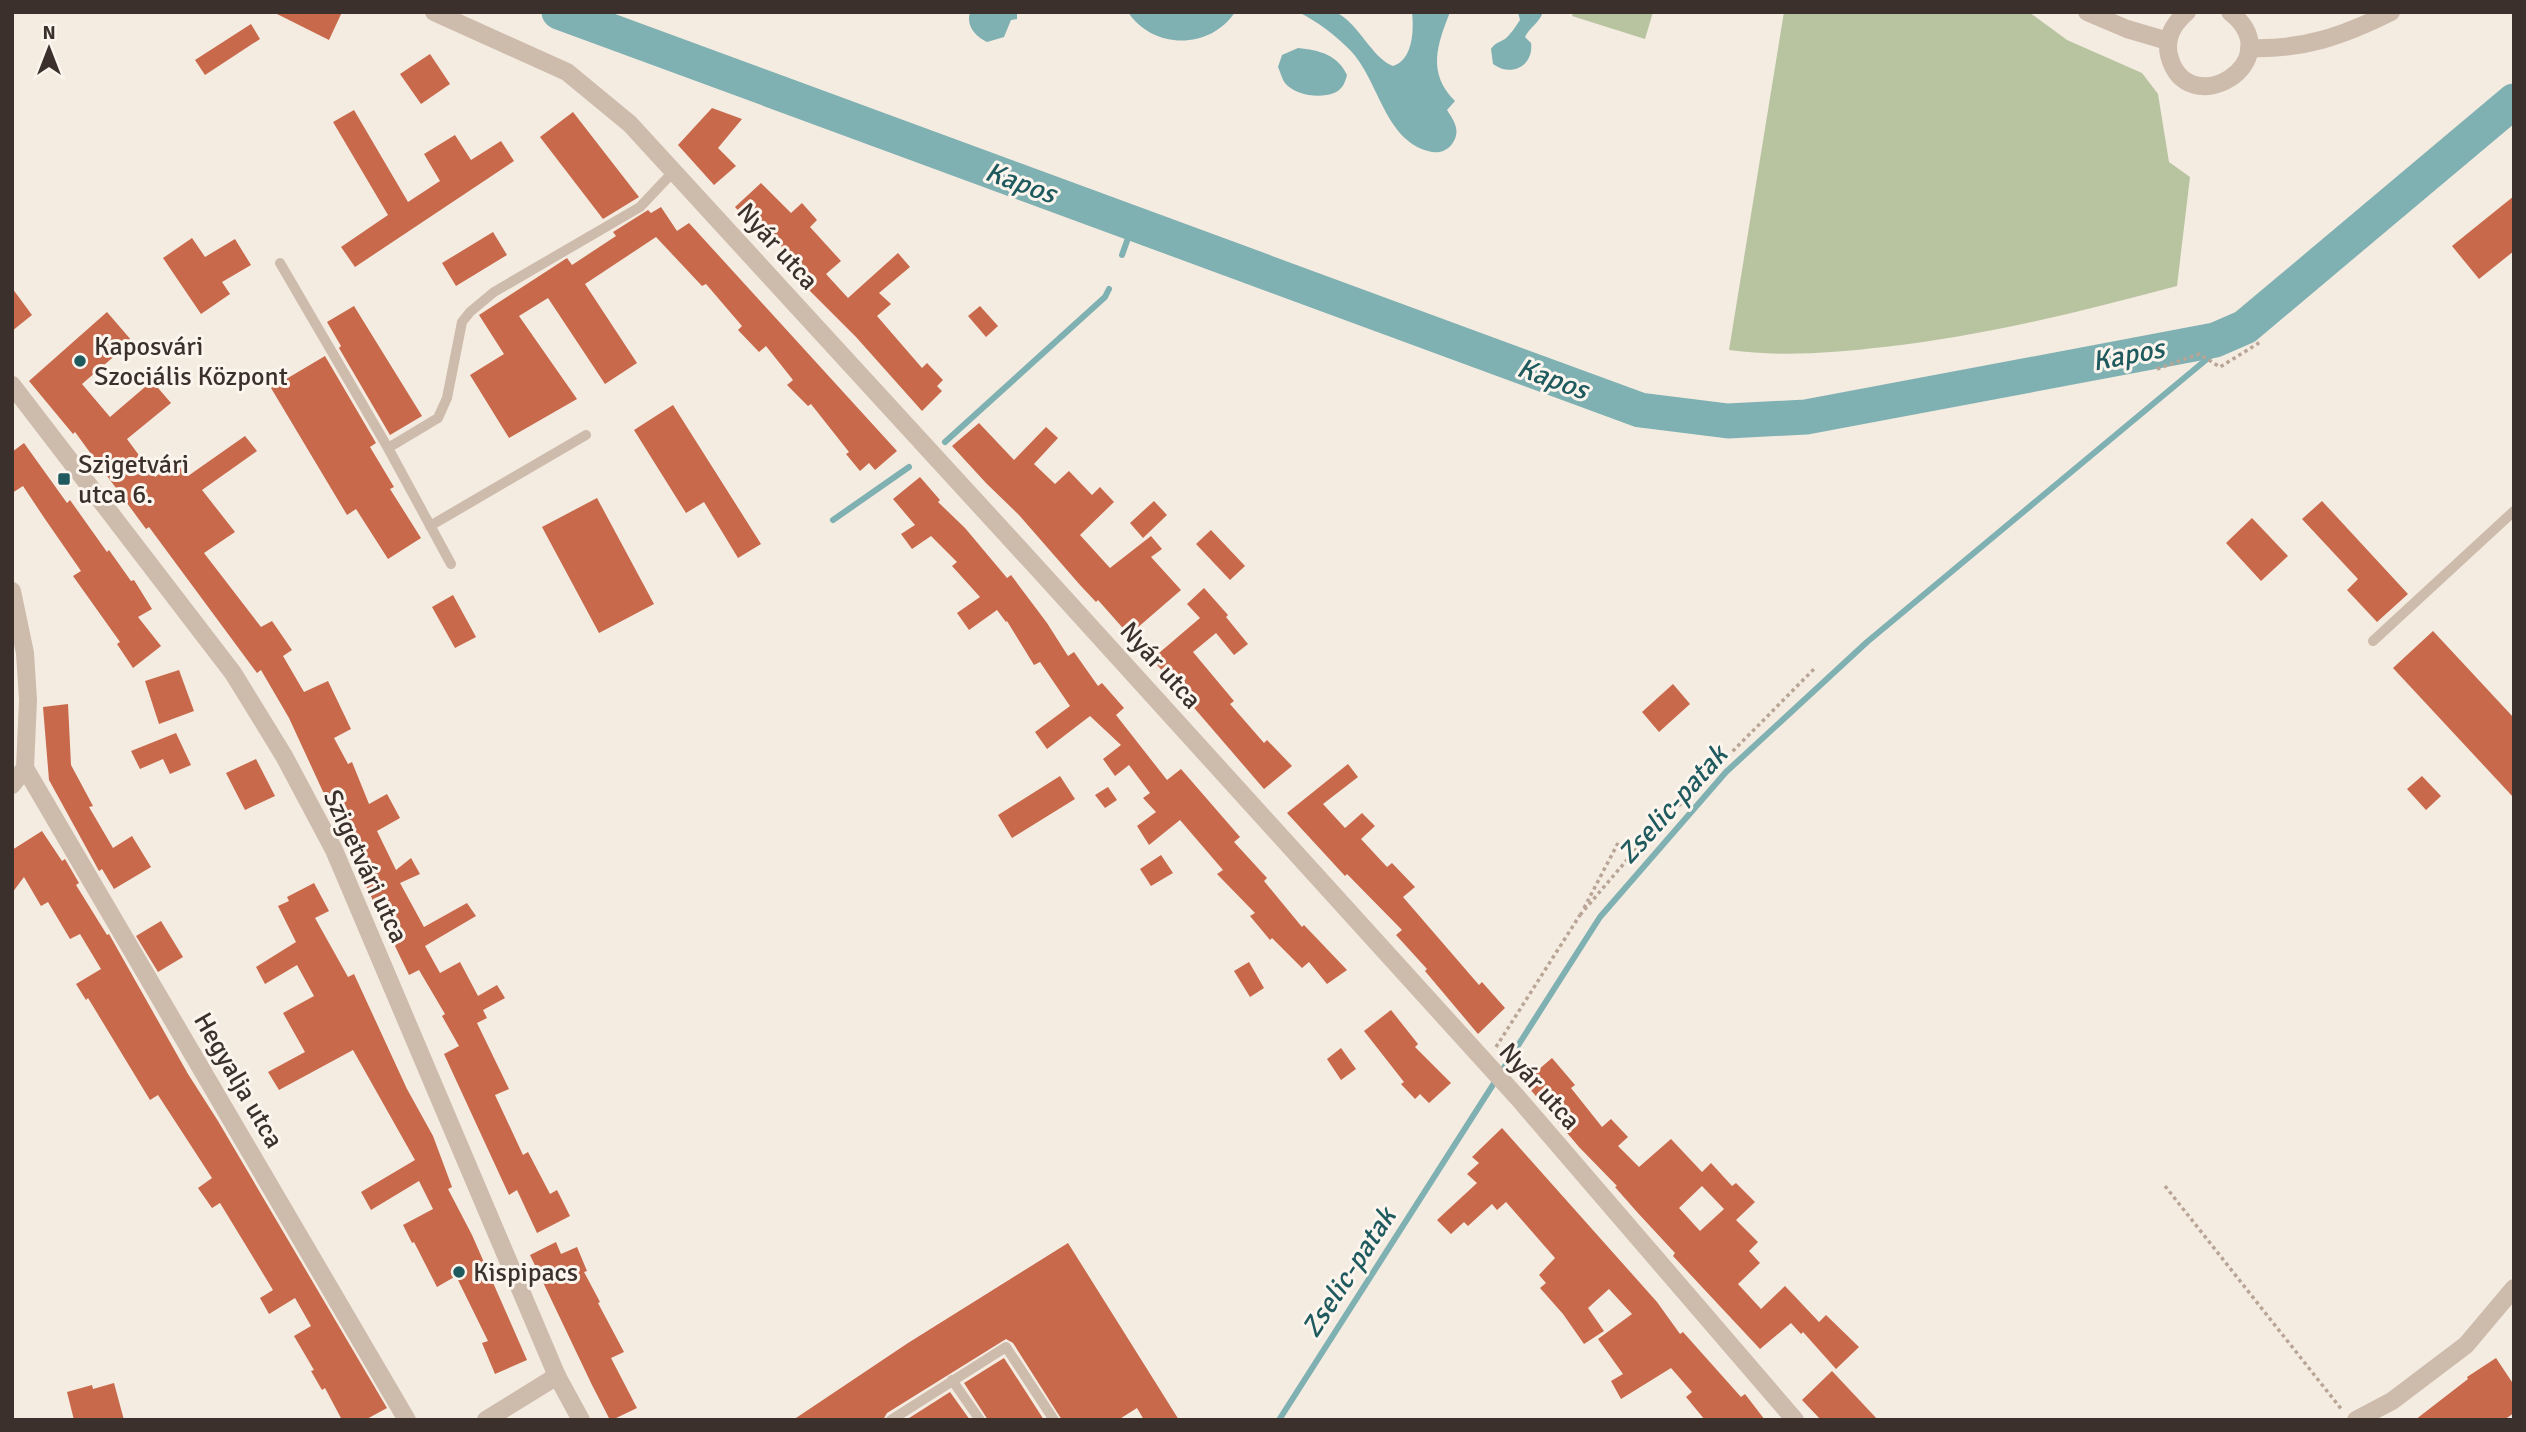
<svg xmlns="http://www.w3.org/2000/svg" width="2526" height="1432" font-family="Signika,sans-serif">
<style>
.green{fill:#b8c4a0}
.water{fill:#7fb0b2}
.lines{fill:none;stroke-linecap:round;stroke-linejoin:round}
.stream{stroke:#7fb0b2;stroke-width:6}
.river{stroke:#7fb0b2;stroke-width:35}
.building{fill:#c8694b;fill-rule:evenodd}
.path{stroke:#b9a596;stroke-width:3.5;stroke-dasharray:3.5 3.5;stroke-linecap:butt}
.service{stroke:#cdbbac;stroke-width:10}
.minor{stroke:#cdbbac;stroke-width:18}
.tertiary{stroke:#cdbbac;stroke-width:18}
.poi-dot{fill:#1f5a5e;stroke:#fbf5ee;stroke-width:2.5}
.labels{text-anchor:middle;stroke-width:6;stroke-linejoin:round;paint-order:stroke}
.street-label{font-size:26px;fill:#3b302b;stroke:#fbf5ee}
.poi-label{font-size:26px;fill:#3b302b;stroke:#fbf5ee;text-anchor:start}
.water-label{font-size:28px;font-style:italic;fill:#1f5a5e;stroke:#fbf5ee}
</style>
<rect width="100%" height="100%" fill="#f4ebe1"/>
<!-- green -->
<g class="green">
<path d="M1573,12H1653L1645,39L1572,16Z"/>
<path d="M1784,12H2029L2067,40L2142,73L2158,94L2169,162L2190,177L2177,286C2080,312 1983,336 1884,347C1831,353 1781,357 1729,350Z"/>
</g>
<!-- water -->
<g class="water">
<path d="M970,12H1017V19L1011,20L1004,37L987,42C975,36 966,26 970,12Z"/>
<path d="M1128,12H1235C1210,50 1153,50 1128,12Z"/>
<path d="M1298,12C1309,12 1328,9 1337,13C1359,24 1372,58 1393,66C1413,60 1414,30 1412,12H1450C1437,45 1427,73 1455,101L1447,110C1455,122 1461,132 1452,144C1446,152 1437,154 1428,151C1384,139 1379,80 1350,50C1335,35 1317,21 1298,12Z"/>
<path d="M1518,12H1543C1540,22 1529,28 1525,37L1531,43C1534,65 1512,78 1493,64L1491,49C1495,43 1498,43 1505,39C1511,34 1516,26 1520,20Z"/>
<path d="M1298,48C1319,50 1338,55 1347,75C1345,83 1342,90 1334,93C1319,99 1295,95 1285,83C1282,79 1280,71 1278,67L1282,55Z"/>
</g>
<g class="lines">
<!-- stream -->
<g class="stream">
<path d="M1122,255L1133,224"/>
<path d="M945,442L1105,297L1109,289"/>
<path d="M833,520L909,467"/>
<path d="M1279,1420L1600,917L1726,772L1867,642L2219,349L2232,334"/>
</g>
<!-- river -->
<path class="river" d="M559,12L1640,410L1728,421L1806,417L2215,340L2245,327L2514,101"/>
</g>
<!-- building -->
<g class="building">
<path d="M273,12H342L329,40Z"/>
<path d="M251,24L260,39L205,75L195,60Z"/>
<path d="M430,54L450,84L421,104L400,74Z"/>
<path d="M712,108L742,119L718,148L736,166L714,185L678,145Z"/>
<path d="M354,110L408,202L440,181L424,154L455,135L471,160L501,141L514,161L355,267L341,247L388,215L333,122Z"/>
<path d="M573,112L639,197L603,219L540,137Z"/>
<path d="M761,183L791,213L802,203L817,220L810,227L841,261L826,274L848,298L898,253L910,267L879,293L891,304L877,316L922,368L927,363L943,380L937,386L942,391L922,411L856,337L795,276L804,269L760,225L755,229L735,207Z"/>
<path d="M2514,196V251L2479,279L2452,246Z"/>
<path d="M661,207L677,231L689,223L897,451L875,470L869,463L860,471L846,454L849,452L811,404L808,406L787,385L793,380L766,346L759,352L738,330L742,326L706,284L702,286L656,237L585,284L637,363L605,384L548,298L519,316L577,399L509,438L470,375L504,354L479,315L567,258L572,265L616,236L613,232L648,210L651,213Z"/>
<path d="M493,232L507,255L456,286L442,263Z"/>
<path d="M192,238L205,257L235,239L251,265L222,282L230,294L201,314L163,258Z"/>
<path d="M12,288L32,315L12,331Z"/>
<path d="M354,306L422,416L390,435L339,348L341,346L327,322Z"/>
<path d="M980,306L998,326L986,337L968,316Z"/>
<path d="M107,312L132,341L82,384L110,417L152,381L171,403L127,439L155,477L175,462L188,476L245,436L257,451L202,490L235,532L204,553L261,627L272,621L292,650L283,656L304,692L328,681L351,729L334,738L348,764L352,762L369,804L387,794L400,818L377,831L396,870L411,858L420,874L400,883L424,927L467,903L476,916L425,946L440,973L460,962L478,996L497,985L505,998L483,1010L487,1018L477,1023L509,1089L495,1095L523,1155L528,1152L550,1194L557,1190L570,1216L537,1233L517,1190L509,1195L444,1054L459,1046L442,1016L445,1014L419,970L409,975L365,884L333,808L331,809L289,718L261,670L257,673L149,527L146,529L75,432L73,434L29,381Z"/>
<path d="M325,356L376,443L370,447L394,487L390,489L421,538L388,559L356,509L347,515L271,388Z"/>
<path d="M673,405L761,544L738,558L704,502L686,513L634,430Z"/>
<path d="M979,423L1014,460L1046,427L1058,438L1034,464L1055,484L1069,471L1092,495L1100,487L1114,502L1080,535L1110,568L1151,536L1162,549L1151,557L1181,590L1129,635L1098,600L1096,602L1080,585L1019,515L986,483L952,446Z"/>
<path d="M24,443L67,503L70,500L107,552L109,550L131,581L134,580L152,609L138,617L161,646L133,668L117,644L120,642L73,576L81,571L45,519L23,486L12,493V452Z"/>
<path d="M920,477L940,500L938,502L965,528L1007,578L1011,575L1047,623L1068,656L1074,652L1098,686L1102,683L1124,708L1116,715L1167,780L1181,769L1240,837L1234,842L1267,878L1264,881L1302,927L1304,925L1347,970L1327,984L1309,962L1302,968L1272,938L1270,940L1250,916L1255,913L1217,874L1223,870L1180,820L1149,845L1137,826L1156,812L1143,798L1150,793L1129,765L1115,776L1103,759L1121,745L1090,716L1047,749L1035,732L1070,706L1040,662L1034,665L1007,621L1006,622L997,610L969,630L957,613L980,597L952,566L957,562L931,536L912,549L901,534L915,525L893,499Z"/>
<path d="M597,498L654,604L599,633L542,527Z"/>
<path d="M1154,501L1167,515L1143,538L1130,523Z"/>
<path d="M2322,501L2408,594L2377,622L2347,590L2358,579L2302,519Z"/>
<path d="M2252,518L2288,556L2261,581L2226,543Z"/>
<path d="M1211,530L1245,566L1230,580L1196,544Z"/>
<path d="M1204,588L1228,615L1226,617L1248,644L1234,655L1216,633L1193,652L1234,701L1230,704L1264,743L1267,740L1292,766L1264,789L1152,659L1200,618L1187,604Z"/>
<path d="M453,595L476,637L455,648L432,607Z"/>
<path d="M2433,631L2514,718V798L2393,668Z"/>
<path d="M179,670L194,711L159,724L145,681Z"/>
<path d="M1673,684L1690,704L1659,732L1642,712Z"/>
<path d="M68,704L71,765L93,806L89,807L113,848L132,836L151,867L114,889L102,869L99,871L49,780L43,707Z"/>
<path d="M176,733L191,765L170,774L163,759L140,769L131,751Z"/>
<path d="M256,759L275,796L245,810L226,773Z"/>
<path d="M1348,764L1358,777L1323,804L1345,828L1362,813L1375,826L1361,839L1387,867L1392,863L1415,887L1403,897L1479,985L1482,982L1505,1008L1478,1034L1425,971L1427,969L1396,935L1402,930L1347,874L1345,876L1287,813Z"/>
<path d="M1060,776L1075,799L1012,838L998,815Z"/>
<path d="M2422,776L2441,796L2426,810L2407,789Z"/>
<path d="M1108,787L1117,800L1105,808L1095,795Z"/>
<path d="M42,831L62,861L65,859L79,883L76,885L107,935L109,934L188,1074L218,1121L387,1408L365,1420H342L325,1388L322,1390L311,1371L314,1370L294,1336L311,1326L295,1298L269,1314L260,1298L273,1290L220,1203L212,1208L198,1188L212,1178L158,1095L150,1100L88,998L86,1000L76,984L101,969L80,934L70,939L48,902L41,906L24,877L12,893V850Z"/>
<path d="M1161,855L1173,873L1151,886L1140,869Z"/>
<path d="M314,883L329,911L315,918L348,977L354,974L407,1089L433,1136L452,1187L448,1189L472,1235L527,1360L495,1374L482,1343L488,1341L456,1276L437,1287L414,1242L412,1243L403,1225L433,1209L419,1181L371,1210L361,1192L415,1160L353,1050L279,1090L268,1072L305,1052L283,1013L314,996L297,965L265,984L256,967L296,942L278,906L289,901L287,897Z"/>
<path d="M161,921L183,957L158,972L136,936Z"/>
<path d="M1249,962L1264,988L1250,997L1234,971Z"/>
<path d="M1391,1010L1418,1044L1415,1047L1451,1083L1429,1103L1420,1094L1415,1099L1401,1084L1404,1082L1364,1031Z"/>
<path d="M1341,1048L1356,1069L1341,1080L1327,1059Z"/>
<path d="M1552,1058L1575,1085L1571,1088L1602,1127L1611,1119L1628,1137L1618,1146L1639,1167L1671,1139L1702,1172L1711,1163L1732,1186L1736,1183L1755,1202L1736,1220L1758,1242L1749,1251L1760,1263L1738,1284L1761,1309L1785,1286L1819,1322L1826,1315L1859,1347L1836,1369L1803,1332L1801,1334L1791,1323L1760,1349L1673,1256L1675,1253L1637,1212L1615,1187L1617,1186L1579,1147L1524,1082ZM1702,1186L1724,1209L1700,1231L1679,1208Z"/>
<path d="M1502,1128L1657,1302L1680,1334L1683,1332L1741,1397L1745,1394L1765,1420H1705L1686,1397L1692,1392L1671,1368L1621,1399L1611,1381L1623,1374L1598,1339L1632,1314L1609,1289L1588,1308L1604,1331L1584,1344L1563,1314L1540,1288L1546,1283L1539,1275L1555,1258L1506,1202L1497,1210L1492,1204L1468,1226L1464,1222L1451,1234L1437,1220L1477,1183L1467,1174L1479,1163L1472,1157Z"/>
<path d="M556,1242L561,1254L577,1247L587,1271L584,1272L600,1302L598,1303L624,1352L611,1358L637,1408L612,1420H610L592,1385L530,1255Z"/>
<path d="M1068,1243L1179,1420H1144L1137,1408L1118,1420H1062L1013,1343L1006,1339L887,1413L883,1420H793L908,1343Z"/>
<path d="M1004,1358L1044,1420H988L964,1383Z"/>
<path d="M2496,1358L2514,1385V1413L2504,1420H2415L2468,1379L2467,1377Z"/>
<path d="M1832,1371L1878,1420H1821L1802,1400Z"/>
<path d="M114,1383L124,1420H74L67,1392L92,1385L93,1389Z"/>
<path d="M950,1392L970,1420H906Z"/>
</g>
<g class="lines">
<!-- path -->
<g class="path">
<path d="M2157,369L2199,354L2220,367L2262,341"/>
<path d="M1584,908L1618,843"/>
<path d="M1580,915L1638,847L1816,667"/>
<path d="M1496,1047L1580,915"/>
<path d="M2165,1186L2342,1410"/>
</g>
<!-- service -->
<g class="service">
<path d="M280,263L388,448L438,418L447,398L462,322L470,312L494,292L640,207L674,171"/>
<path d="M388,448L451,564"/>
<path d="M430,526L586,435"/>
<path d="M2373,641L2514,511"/>
<path d="M952,1380L980,1420"/>
<path d="M891,1420L1006,1347L1054,1420"/>
</g>
<!-- minor -->
<g class="minor">
<path d="M434,12L567,72L630,124L1039,570L1518,1098L1795,1420"/>
<path d="M2087,12L2127,29L2168,41"/>
<path d="M12,591L25,653L28,700L25,768L12,785"/>
<path d="M25,768L407,1420"/>
<path d="M486,1420L557,1376"/>
<path d="M2356,1420L2392,1401L2466,1345L2514,1288"/>
</g>
<!-- tertiary -->
<g class="tertiary">
<path d="M2187,12C2174,23 2165,38 2169,55C2186,125 2293,62 2230,12"/>
<path d="M2249,48C2303,50 2343,36 2391,12"/>
<path d="M12,385L233,673L284,756L334,850L557,1376L581,1420"/>
</g>
</g>
<!-- markers -->
<g class="poi-dot">
<circle cx="80" cy="361" r="7"/>
<rect x="57" y="472" width="14" height="14" rx="3.5"/>
<circle cx="459" cy="1272" r="7"/>
</g>
<g class="labels">
<!-- street labels -->
<g class="street-label">
<text transform="translate(778 246) rotate(48)" y="9">Nyár utca</text>
<text transform="translate(1161 665) rotate(48)" y="9">Nyár utca</text>
<text transform="translate(366 866) rotate(65)" y="9">Szigetvári utca</text>
<text transform="translate(239 1080) rotate(60)" y="9">Hegyalja utca</text>
<text transform="translate(1540 1086) rotate(48)" y="9">Nyár utca</text>
</g>
<!-- poi labels -->
<g class="poi-label">
<text x="94" y="355">Kaposvári<tspan x="94" dy="30">Szociális Központ</tspan></text>
<text x="78" y="473">Szigetvári<tspan x="78" dy="30">utca 6.</tspan></text>
<text x="473" y="1281">Kispipacs</text>
</g>
<!-- water labels -->
<g class="water-label">
<text transform="translate(1021 182) rotate(20)" y="10">Kapos</text>
<text transform="translate(2128 354) rotate(-11)" y="10">Kapos</text>
<text transform="translate(1553 378) rotate(20)" y="10">Kapos</text>
<text transform="translate(1672 804) rotate(-48)" y="10">Zselic-patak</text>
<text transform="translate(1348 1272) rotate(-57)" y="10">Zselic-patak</text>
</g>
</g>
<!-- border -->
<rect width="2526" height="1432" fill="none" stroke="#3b302b" stroke-width="28"/>
<!-- north arrow -->
<g transform="translate(49 49)" stroke="#fbf5ee" stroke-width="5" paint-order="stroke">
<path d="M0-5L12 26L0 18L-12 26Z" fill="#3b302b"/>
<text y="-10" font-size="19" font-weight="bold" text-anchor="middle" fill="#3b302b">N</text>
</g>
</svg>
